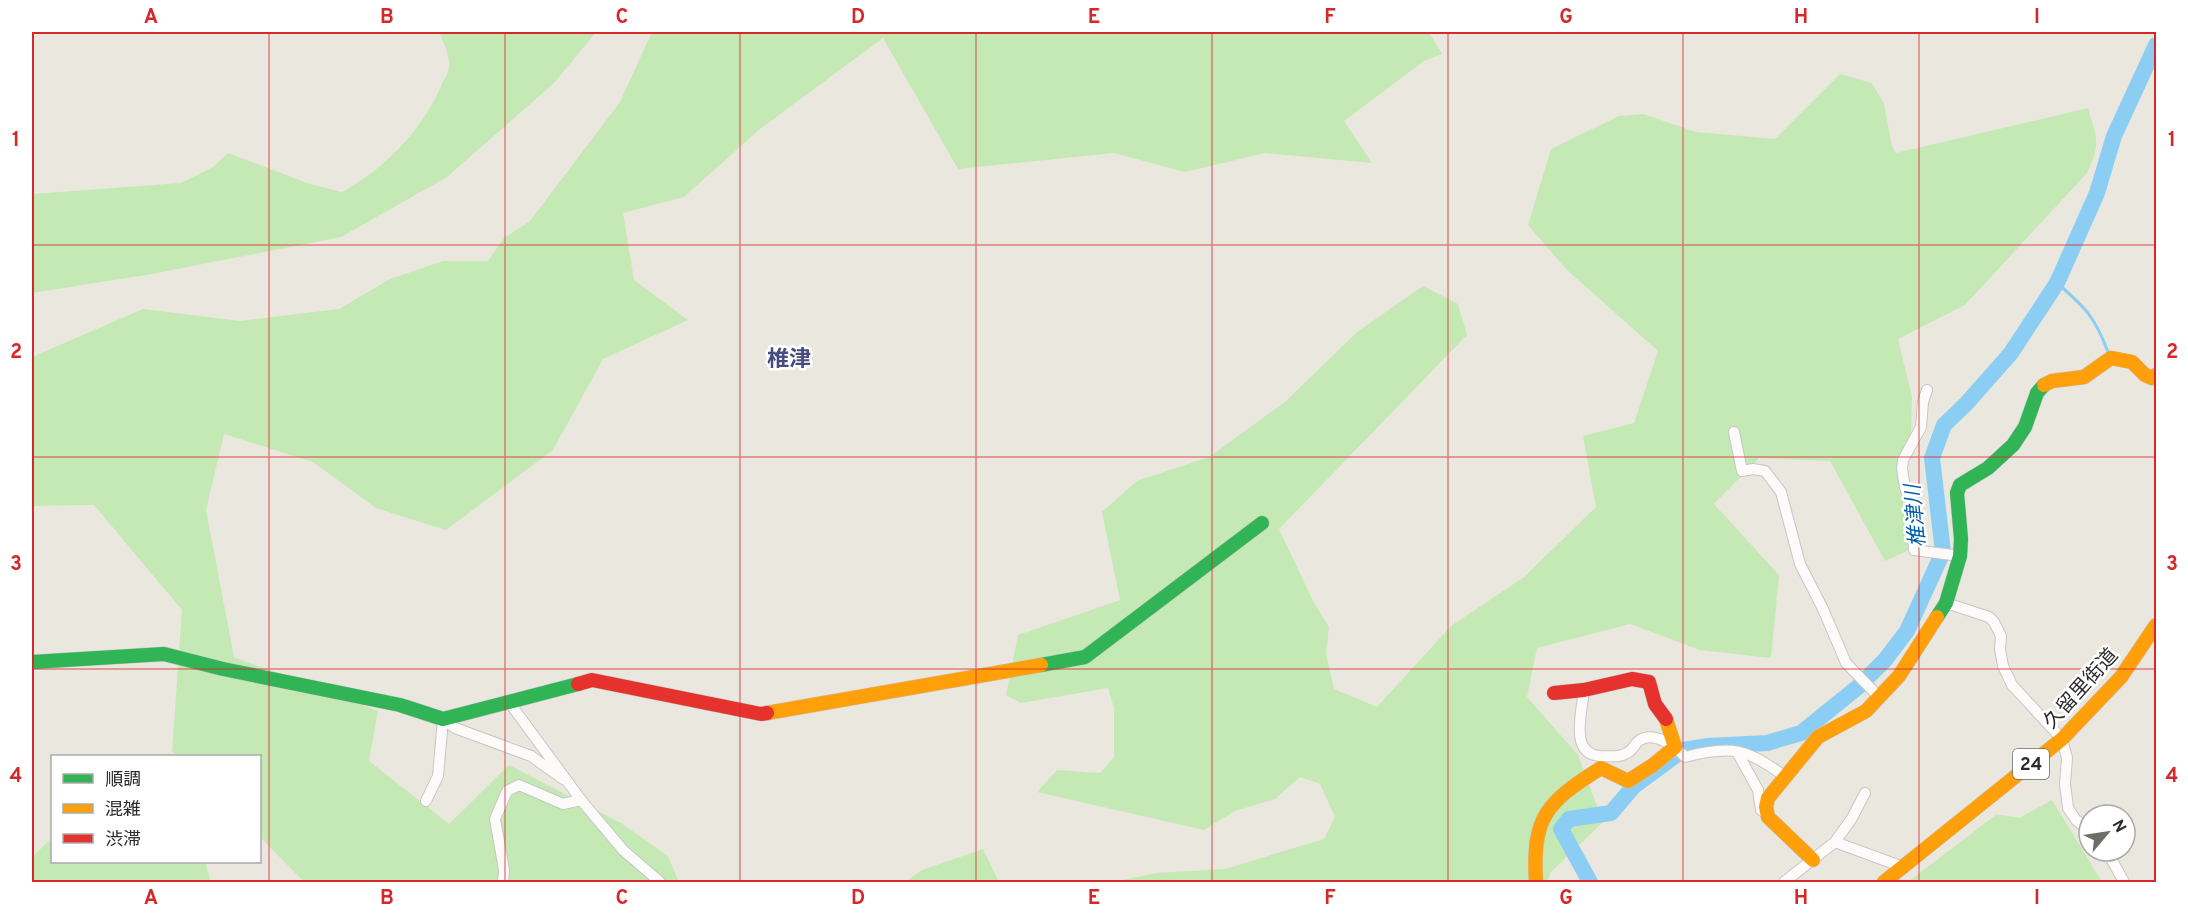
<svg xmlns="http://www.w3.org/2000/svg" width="2188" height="914" font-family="Overpass,'Noto Sans JP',sans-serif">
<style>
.green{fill:#c5e9b5}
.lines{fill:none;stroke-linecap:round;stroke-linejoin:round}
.stream{stroke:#8ccef3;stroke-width:3}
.river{stroke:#8ccef3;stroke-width:16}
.street-casing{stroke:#c7c6c5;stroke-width:12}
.fast-casing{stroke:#c7c6c5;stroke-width:15}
.slow-casing{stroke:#c7c6c5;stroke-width:15}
.jam-casing{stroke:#c7c6c5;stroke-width:15}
.street{stroke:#fcfbfa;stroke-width:10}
.fast{stroke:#30b455;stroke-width:14}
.slow{stroke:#ff9f0a;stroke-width:14}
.jam{stroke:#e5322d;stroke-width:14}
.grid{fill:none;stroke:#d62828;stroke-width:1.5;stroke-opacity:0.55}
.labels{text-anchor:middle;stroke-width:5;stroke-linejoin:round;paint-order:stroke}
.shield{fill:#fff;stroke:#6b6b6b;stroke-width:1.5}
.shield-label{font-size:18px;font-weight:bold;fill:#2b2b2b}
.street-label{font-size:20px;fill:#2b2b2b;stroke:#fff}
.water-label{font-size:21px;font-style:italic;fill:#005fa9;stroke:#fff}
.quarter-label{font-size:22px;font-weight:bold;fill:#464b80;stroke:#fff}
.neatline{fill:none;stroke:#d62828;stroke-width:2}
.grid-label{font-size:20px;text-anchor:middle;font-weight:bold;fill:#d62828}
</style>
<rect width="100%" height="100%" fill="#eae7df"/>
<!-- green -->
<g class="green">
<path d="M439,32H596L554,83L447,177L341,237L152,274L32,293V194L181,183L213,167L228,153L310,184L342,192C385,169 423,129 442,84C444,79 449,72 449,67C450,55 443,42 439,32Z"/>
<path d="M652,32H1429L1442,54L1424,61L1344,121L1372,163L1265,153L1185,172L1114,153L958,169L883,38L760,129L684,197L623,213L634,280L688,320L603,359L553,450L446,530L376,508L313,462L224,434L206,510L234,657L378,711L369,761L449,824L509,765L621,823L668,856L679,882H304L260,837V756H177L172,752L182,610L94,505L32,506V357L143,309L240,321L339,309L390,279L443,261H488L504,238L530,221L620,102Z"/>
<path d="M1840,74L1872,83L1884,104L1892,146L1896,153L2088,108C2097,140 2101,143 2087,173L1965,305L1898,339L1912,397L1911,435L1898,458L1901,487L1910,513L1909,550L1885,561L1830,461L1759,458L1714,504L1779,575L1771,658L1700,650L1630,624L1537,648L1527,697L1578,755L1603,822L1551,872L1547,882H1113L1157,873L1225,869L1324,839L1335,817L1320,784L1300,777L1275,799L1235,811L1204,830L1037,792L1057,770L1100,773L1114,757V708L1108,688L1021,703L1006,695L1018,635L1120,600L1102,512L1137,481L1209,457L1286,401L1357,332L1423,286L1458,304L1467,335L1279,529L1313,601L1329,627L1326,654L1334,689L1377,707L1451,626L1524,577L1596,507L1583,436L1634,423L1658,351L1566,269L1528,225L1551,149L1619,116L1644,114L1696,132L1775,139Z"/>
<path d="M2052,800L2102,882H1908L1997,814L2019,818Z"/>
<path d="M52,838V862H205L211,882H32V857Z"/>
<path d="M983,849L999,882H905L922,870Z"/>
</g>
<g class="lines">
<!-- stream -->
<path class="stream" d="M2057,283C2085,307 2095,317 2108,352L2111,353"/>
<!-- river -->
<path class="river" d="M1590,882L1561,829L1569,819L1611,813L1634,786L1683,750L1708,746L1767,743L1801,733L1858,687L1885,660L1907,631L1943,552L1932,458L1944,425L1966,404L2011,353L2057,283L2097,193L2114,136L2156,45"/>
<defs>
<g id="street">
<path d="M1927,390L1923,402L1921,427L1903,460L1902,469L1905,487L1912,507L1914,550L1960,556"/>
<path d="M1734,432L1742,471L1753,469L1765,471L1781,492L1800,564L1823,609L1846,663L1880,698"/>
<path d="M1946,603L1989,617L1994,622L2001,636L2000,649L2003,666L2012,685L2062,739L2067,758L2065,784L2068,808L2076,820L2089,830"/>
<path d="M1584,690C1582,712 1569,754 1600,756C1609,756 1619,758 1627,753C1633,750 1635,743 1640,740C1655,731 1676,747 1685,757C1730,745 1748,748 1785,777"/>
<path d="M509,702L581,800L623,850L660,882"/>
<path d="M443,719L455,728L531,756L563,779"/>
<path d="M1737,752L1758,790L1761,810L1765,813"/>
<path d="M426,801L438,776L443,719"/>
<path d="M1835,842L1903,867"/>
<path d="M2107,851L2124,882"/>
<path d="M503,882L504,870L495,819L507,791L519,785L563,804L581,800"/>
<path d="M1784,882L1835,842L1852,818L1865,793"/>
</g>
<g id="fast">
<path d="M1937,617L1946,603L1960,556L1961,539L1957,493L1960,485L1988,468L2013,445L2025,427L2037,393L2044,385"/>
<path d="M32,662L164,654L223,669L400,705L443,719L578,684"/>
<path d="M1041,665L1085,657L1262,523"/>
</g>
<g id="slow">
<path d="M2044,385L2052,381L2084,377L2111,358L2132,362L2145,375L2152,378L2156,375"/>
<path d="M767,713L1041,665"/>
<path d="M1813,860L1768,817L1766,807L1768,798L1818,737L1866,711L1899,676L1937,617"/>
<path d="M1536,882C1532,816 1547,802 1601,768L1628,781L1653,765L1675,747L1666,719"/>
<path d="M1884,882L2062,739L2121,677L2156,625"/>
</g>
<g id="jam">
<path d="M578,684L592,680L761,714L767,713"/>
<path d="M1554,693L1584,690L1632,679L1649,682L1655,704L1666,719"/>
</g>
</defs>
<!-- street casing -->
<use href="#street" class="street-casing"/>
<!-- fast casing -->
<use href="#fast" class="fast-casing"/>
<!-- slow casing -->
<use href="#slow" class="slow-casing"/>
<!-- jam casing -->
<use href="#jam" class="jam-casing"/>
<!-- street -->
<use href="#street" class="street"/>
<!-- fast -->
<use href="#fast" class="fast"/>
<!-- slow -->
<use href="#slow" class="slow"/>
<!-- jam -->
<use href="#jam" class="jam"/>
</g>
<!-- grid -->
<path class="grid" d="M269,32V882M505,32V882M740,32V882M976,32V882M1212,32V882M1448,32V882M1683,32V882M1919,32V882M32,245H2156M32,457H2156M32,669H2156"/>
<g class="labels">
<!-- shield labels -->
<rect class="shield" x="2013" y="749" width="36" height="30" rx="4.5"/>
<g class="shield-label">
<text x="2031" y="770">24</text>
</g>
<!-- street labels -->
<g class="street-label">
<text transform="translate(2080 688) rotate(-48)" y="7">久留里街道</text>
</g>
<!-- water labels -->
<g class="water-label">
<text transform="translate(1915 516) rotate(-95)" y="7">椎津川</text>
</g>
<!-- quarter labels -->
<g class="quarter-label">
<text x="789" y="366">椎津</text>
</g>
</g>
<!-- border -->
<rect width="2188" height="914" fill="none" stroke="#ffffff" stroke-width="66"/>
<!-- legend -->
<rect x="51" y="755" width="210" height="108" fill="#ffffff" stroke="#aaaaaa" stroke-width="1.5"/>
<rect x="63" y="774" width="30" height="9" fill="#30b455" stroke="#aaaaaa" stroke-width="1.5"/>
<text x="105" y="785" font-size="18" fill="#2b2b2b">順調</text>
<rect x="63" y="804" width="30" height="9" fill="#ff9f0a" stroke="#aaaaaa" stroke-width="1.5"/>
<text x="105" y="815" font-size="18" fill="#2b2b2b">混雑</text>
<rect x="63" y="834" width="30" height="9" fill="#e5322d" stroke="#aaaaaa" stroke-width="1.5"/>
<text x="105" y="845" font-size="18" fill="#2b2b2b">渋滞</text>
<!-- north arrow -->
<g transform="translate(2107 833) rotate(61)"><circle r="28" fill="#ffffff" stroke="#aaaaaa" stroke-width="1.5"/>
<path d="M0-4.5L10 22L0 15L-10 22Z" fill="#6e6d6a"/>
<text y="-9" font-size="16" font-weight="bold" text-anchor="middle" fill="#2b2b2b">N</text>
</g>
<rect x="33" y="33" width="2122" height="848" class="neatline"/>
<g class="grid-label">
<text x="151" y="23">A</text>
<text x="387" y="23">B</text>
<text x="622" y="23">C</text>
<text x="858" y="23">D</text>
<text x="1094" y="23">E</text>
<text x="1330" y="23">F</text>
<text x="1566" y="23">G</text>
<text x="1801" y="23">H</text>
<text x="2037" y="23">I</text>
<text x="16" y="146">1</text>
<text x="2172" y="146">1</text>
<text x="16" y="358">2</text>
<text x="2172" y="358">2</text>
<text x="16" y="570">3</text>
<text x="2172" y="570">3</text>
<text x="16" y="782">4</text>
<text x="2172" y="782">4</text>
<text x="151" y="904">A</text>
<text x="387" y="904">B</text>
<text x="622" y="904">C</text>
<text x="858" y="904">D</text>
<text x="1094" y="904">E</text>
<text x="1330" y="904">F</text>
<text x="1566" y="904">G</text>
<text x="1801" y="904">H</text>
<text x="2037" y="904">I</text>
</g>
</svg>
